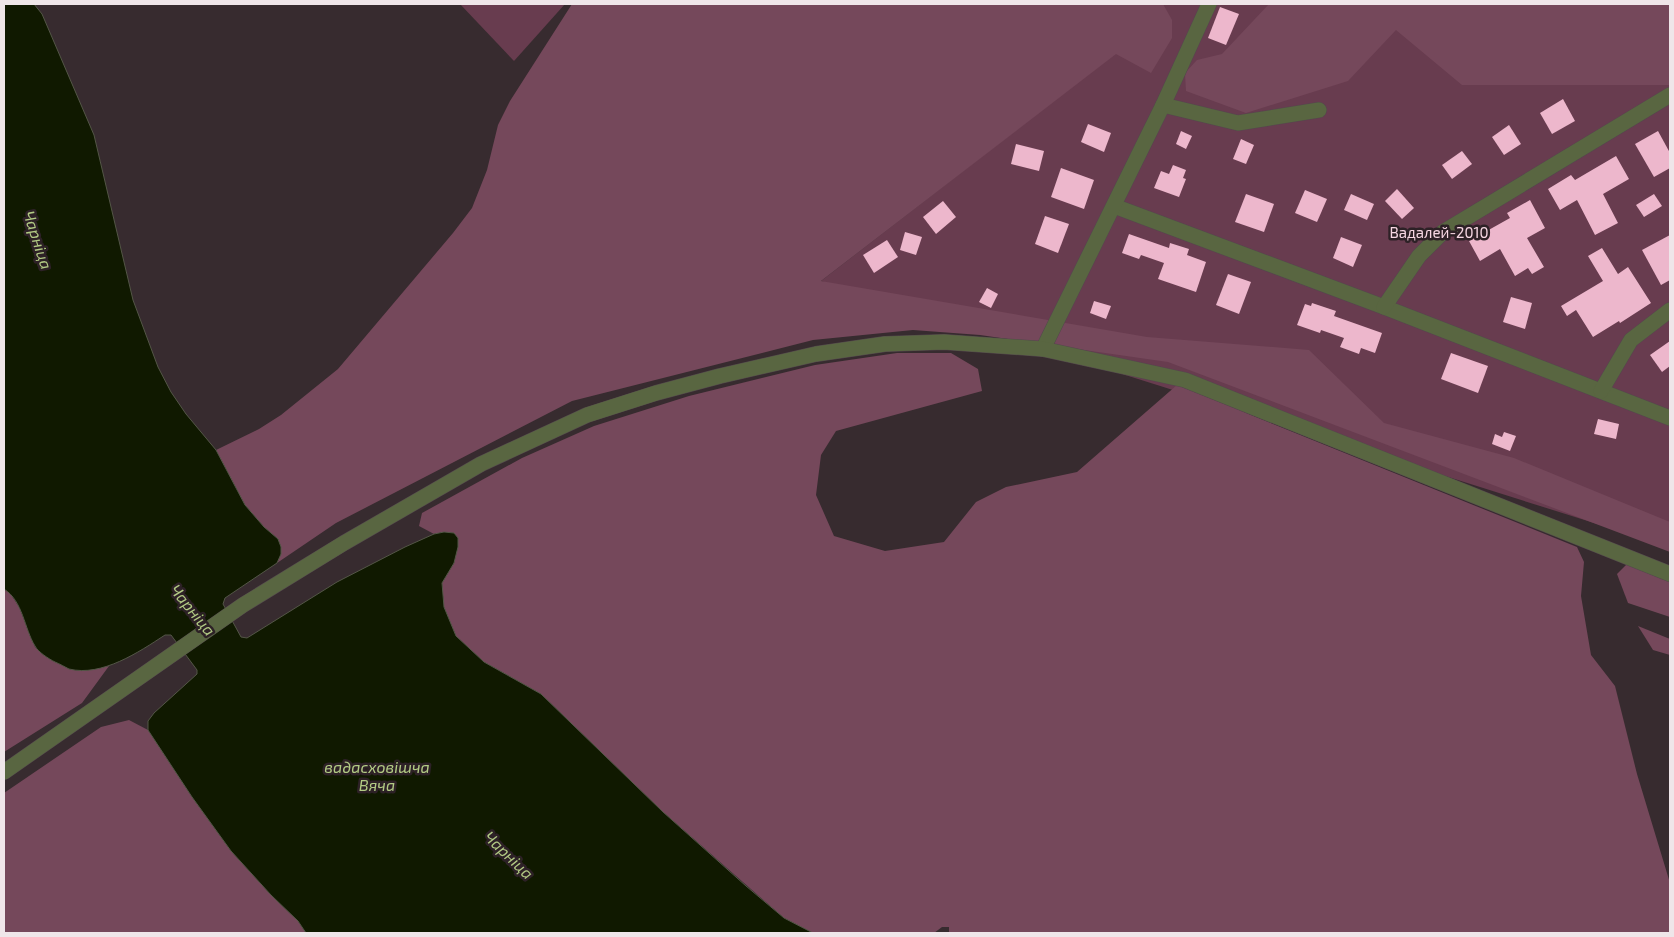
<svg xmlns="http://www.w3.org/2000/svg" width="1674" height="937" font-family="'Exo 2',sans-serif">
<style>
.green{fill:#683c4f}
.forest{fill:#75485b}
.water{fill:#101900;stroke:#535646}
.building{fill:#edb7cc}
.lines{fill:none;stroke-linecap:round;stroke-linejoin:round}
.minor-casing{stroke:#54494d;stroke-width:16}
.minor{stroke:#596641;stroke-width:15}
.labels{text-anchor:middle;stroke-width:5;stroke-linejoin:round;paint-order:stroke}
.park-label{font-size:15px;fill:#f7d7e3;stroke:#2d2126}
.water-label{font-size:16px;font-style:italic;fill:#b2ca84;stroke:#2d2126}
</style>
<rect width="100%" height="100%" fill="#372b2f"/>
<!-- green -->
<g class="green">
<path d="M460,4H565L514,61Z"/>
<path d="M1122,4H1670V547L1043,349L821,281L1107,60Z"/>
</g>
<!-- forest -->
<g class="forest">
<path d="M572,4H1163L1172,20V38L1151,73L1116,54L821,281L1147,337L1309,350L1384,423L1514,458L1670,522V552L1168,362L980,335L913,330L813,340L572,401L336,523L277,563L281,554V547L278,539L264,527L245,505L216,450L259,429L281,415L338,369L453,233L472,208L487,170L498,125L510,101Z"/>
<path d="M1269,4H1670V85H1462L1396,30L1348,81L1246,113L1186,91L1185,73L1197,60L1222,54Z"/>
<path d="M897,353H951L978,369L982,391L836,431L821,455L816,495L834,536L885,551L944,542L976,502L1006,487L1077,472L1177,385L1577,547L1584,562L1581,596L1591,655L1615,686L1637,774L1670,883V933H949V927H942L934,933H813L784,918L663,812L541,694L484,662L456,636L444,607L442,583L454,563L458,538L453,533L444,532L434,534L419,526L422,513L522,458L594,426L689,396L815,365Z"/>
<path d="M1627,564L1670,581V617L1628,603L1617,574Z"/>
<path d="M4,589L10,593L19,607L35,647L52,660L69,668L88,669L109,666L82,703L4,752Z"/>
<path d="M1638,626L1670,639V655L1653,650Z"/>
<path d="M129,720L148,730L192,797L231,851L271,895L298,921L306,933H4V793L101,727Z"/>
</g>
<!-- water -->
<path class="water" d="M4,4H34L42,14L94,135L133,300L158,367L171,392L186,414L216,450L245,505L264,527L278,539L281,547V554L277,563L225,598L223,604L241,637L247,638L337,582L405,547L434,534L444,532L454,533L458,538V547L454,563L442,583L444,607L456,636L484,662L541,694L663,812L746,886L784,918L813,933H306L298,921L271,895L231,851L192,797L148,730V721L154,713L197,674V670L171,635H165C139,652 102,677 69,669C65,667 60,664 55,662C49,659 38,652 35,646C24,628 23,601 4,589Z"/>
<!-- building -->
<g class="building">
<path d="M1220,7L1239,14L1226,45L1208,38Z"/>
<path d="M1563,99L1575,121L1552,134L1540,113Z"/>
<path d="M1088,124L1111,133L1104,152L1081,142Z"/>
<path d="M1509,125L1521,144L1504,155L1492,137Z"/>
<path d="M1181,131L1192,136L1186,149L1176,144Z"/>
<path d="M1658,131L1670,153V168L1654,177L1635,144Z"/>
<path d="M1241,139L1254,145L1246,164L1233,159Z"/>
<path d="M1016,144L1044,151L1039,171L1011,164Z"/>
<path d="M1462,151L1472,164L1452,179L1442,165Z"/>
<path d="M1616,156L1629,179L1603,194L1618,223L1595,235L1577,200L1560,210L1548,189L1571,175L1575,180Z"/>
<path d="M1173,165L1186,170L1183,178L1186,179L1179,197L1154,188L1161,171L1169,174Z"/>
<path d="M1061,168L1094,180L1084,209L1051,197Z"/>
<path d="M1397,189L1414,208L1402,219L1385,201Z"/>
<path d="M1305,190L1327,199L1317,222L1295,213Z"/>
<path d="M1246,194L1274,204L1264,232L1235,222Z"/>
<path d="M1351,194L1374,204L1367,220L1344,210Z"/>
<path d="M1654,194L1662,206L1644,217L1636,205Z"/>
<path d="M1530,200L1545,228L1527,238L1544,267L1532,274L1528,268L1515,276L1500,249L1480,261L1469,241L1510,218L1507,213Z"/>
<path d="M943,201L956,217L936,234L923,217Z"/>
<path d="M1045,216L1069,224L1058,253L1035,244Z"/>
<path d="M905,232L922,237L916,255L900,250Z"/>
<path d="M1129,234L1169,248L1170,243L1189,249L1187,255L1206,262L1196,292L1158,279L1164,263L1141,255L1139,259L1122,253Z"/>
<path d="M1670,235V280L1661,285L1642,250Z"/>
<path d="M1341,237L1362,245L1353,267L1333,258Z"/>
<path d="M887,240L898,257L874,273L863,255Z"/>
<path d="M1602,248L1618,274L1628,267L1651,303L1620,323L1619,321L1593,337L1576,310L1567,316L1561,306L1603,281L1588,256Z"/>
<path d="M1228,274L1251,282L1239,314L1216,305Z"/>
<path d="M987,288L998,294L991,308L979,302Z"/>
<path d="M1511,297L1532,303L1525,329L1503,322Z"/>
<path d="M1094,301L1111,306L1106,319L1090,313Z"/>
<path d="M1312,303L1336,311L1334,316L1382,333L1375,353L1361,348L1359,354L1340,347L1344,338L1321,330L1320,333L1297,325L1305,304L1311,306Z"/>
<path d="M1670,341V366L1662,372L1650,355Z"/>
<path d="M1451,353L1488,366L1478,393L1441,379Z"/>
<path d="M1598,419L1619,424L1616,439L1594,434Z"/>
<path d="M1504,432L1516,436L1510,451L1492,444L1495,434L1502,437Z"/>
</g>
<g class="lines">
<defs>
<g id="minor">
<path d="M1163,105L1238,123L1319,110"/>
<path d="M1114,206L1384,307L1670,418"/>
<path d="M1384,307L1419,256L1443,232L1670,95"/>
<path d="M1043,349L1163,105L1209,4"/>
<path d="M1601,391L1631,340L1670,310"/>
<path d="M4,772L243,605L344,543L481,464L587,415L656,393L720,376L816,354L885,344L944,342L1043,349L1185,380L1670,574"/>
</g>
</defs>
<!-- minor casing -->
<use href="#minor" class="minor-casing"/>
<!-- minor -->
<use href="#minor" class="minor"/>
</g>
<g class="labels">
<!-- park labels -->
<g class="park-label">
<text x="1439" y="238">Вадалей-2010</text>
</g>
<!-- water labels -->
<g class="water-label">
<text transform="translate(38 240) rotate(72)" y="6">Чарніца</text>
<text transform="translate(193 610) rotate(51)" y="6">Чарніца</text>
<text x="377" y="773">вадасховішча<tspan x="377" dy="18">Вяча</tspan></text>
<text transform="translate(509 855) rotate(44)" y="6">Чарніца</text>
</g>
</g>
<!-- border -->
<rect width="1674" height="937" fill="none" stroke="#efe6e9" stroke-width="10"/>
</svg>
